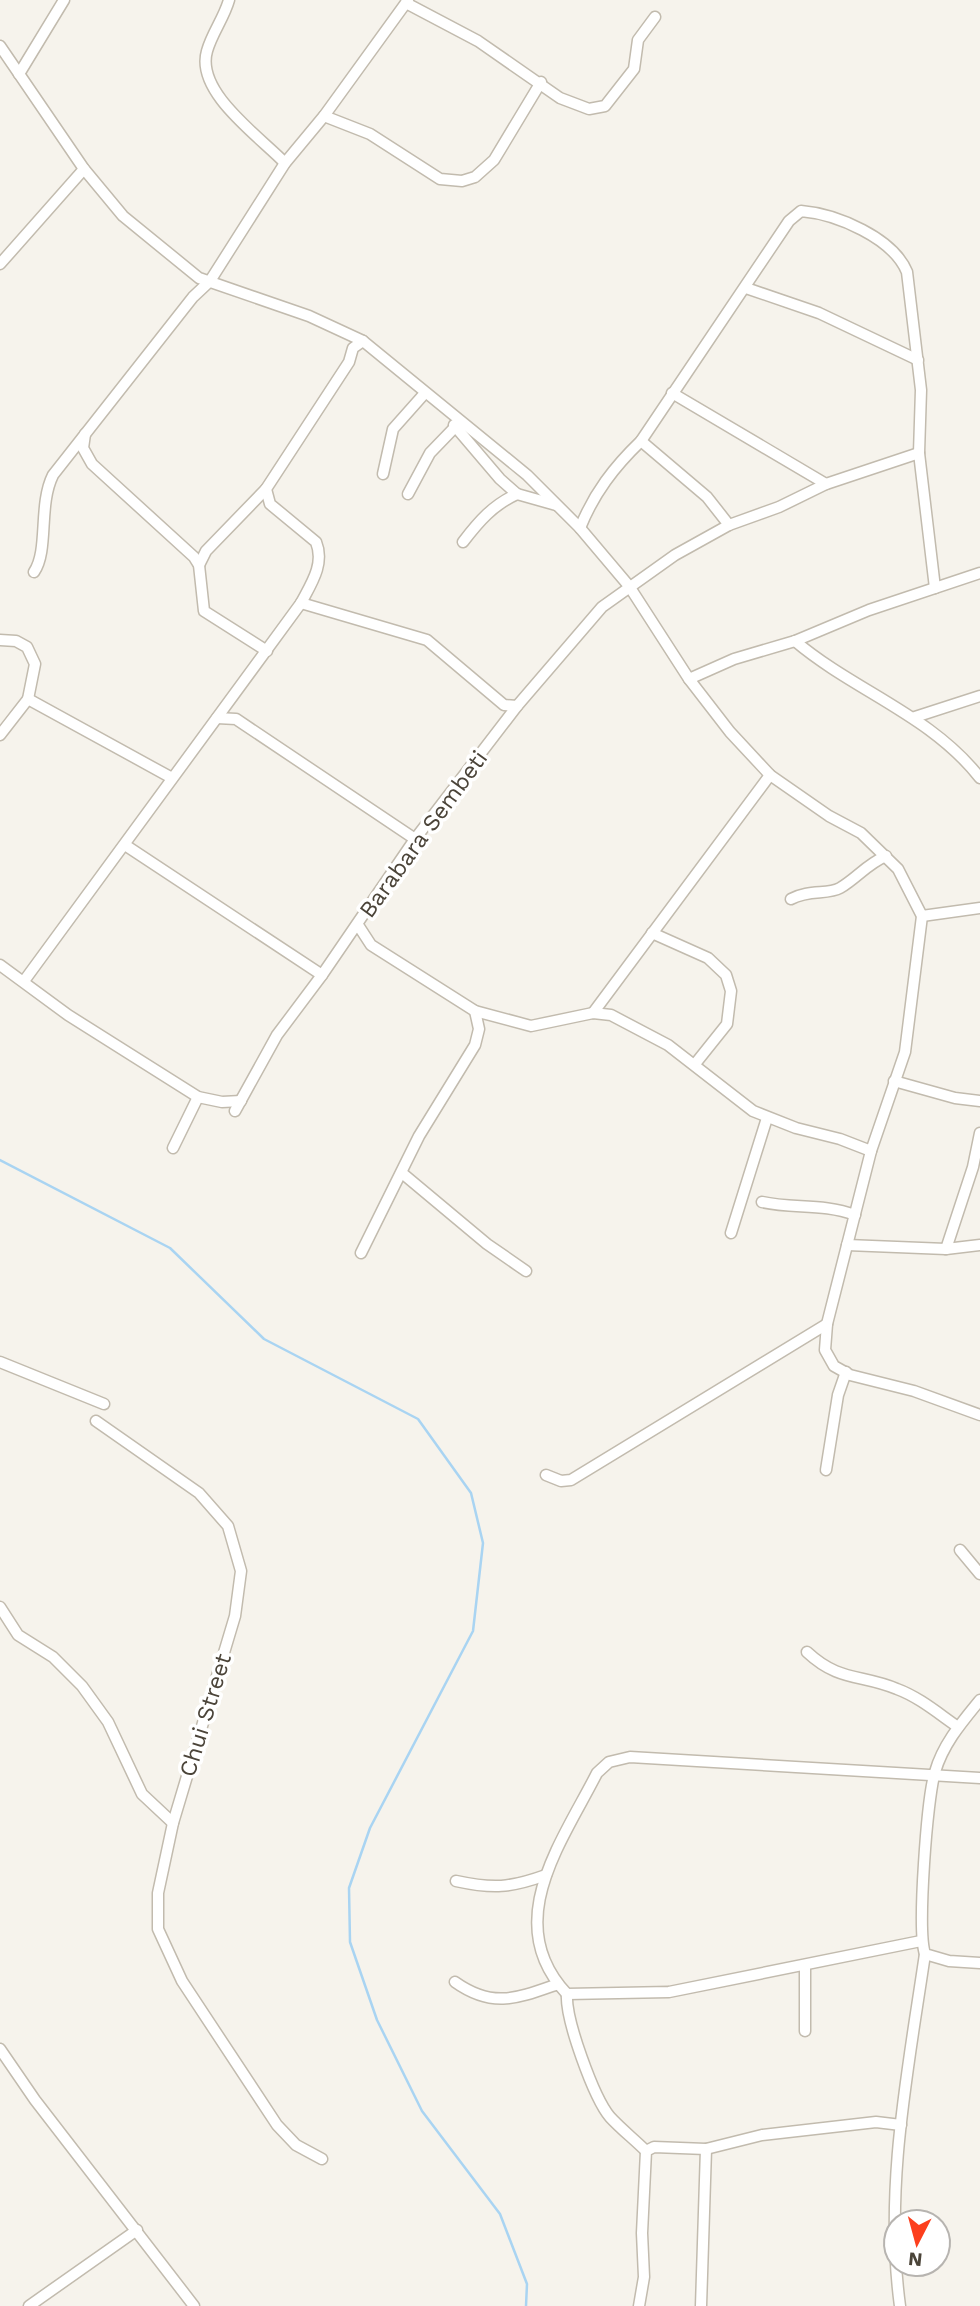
<svg xmlns="http://www.w3.org/2000/svg" width="980" height="2306" font-family="'Work Sans',sans-serif">
<style>
.lines{fill:none;stroke-linecap:round;stroke-linejoin:round}
.stream{stroke:#a9d4f2;stroke-width:2.5}
.street-casing{stroke:#c2bbae;stroke-width:13}
.street{stroke:#fff;stroke-width:10}
.labels{text-anchor:middle;stroke-width:7;stroke-linejoin:round;paint-order:stroke}
.street-label{font-size:23px;fill:#4b4439;stroke:#fff}
</style>
<rect width="100%" height="100%" fill="#f6f3ec"/>
<g class="lines">
<!-- stream -->
<path class="stream" d="M0,1160L170,1248L264,1339L418,1419L471,1493L483,1543L473,1631L370,1828L349,1888L350,1942L377,2020L422,2111L500,2214L527,2284L526,2306"/>
<defs>
<g id="street">
<path d="M229,0C224,18 212,33 207,51C195,92 259,136 285,163"/>
<path d="M406,3L478,41L560,98L589,109L605,106L634,69L638,40L655,17"/>
<path d="M0,46L84,169L123,216L199,278L309,316L363,341L527,475L580,528L629,586L689,679L730,732L770,775L829,816L861,833L898,869L922,916L905,1052L871,1151L827,1324L825,1350L834,1366L850,1375L914,1391L980,1415"/>
<path d="M19,74L64,0"/>
<path d="M324,116L370,134L440,179L462,181L475,177L494,160L541,82"/>
<path d="M0,264L84,169"/>
<path d="M746,288L819,313L918,360"/>
<path d="M672,393L826,484"/>
<path d="M454,425L500,479L517,494"/>
<path d="M85,434L83,448L92,464L194,557L199,565L204,611L267,651"/>
<path d="M641,441L707,497L729,525"/>
<path d="M383,474L393,429L425,393"/>
<path d="M408,494L430,453L458,424"/>
<path d="M580,528C594,493 614,467 641,441L789,221L801,211C837,214 893,238 907,272L921,390L919,453L935,588"/>
<path d="M463,542C479,521 493,505 517,494L556,505"/>
<path d="M199,565L206,551L266,489"/>
<path d="M34,572C49,550 38,505 53,475L193,297L210,281L285,163L324,116L408,0"/>
<path d="M301,603L427,640L504,705L517,706"/>
<path d="M0,640L16,641L27,647L35,664L28,699L0,735"/>
<path d="M795,641C854,691 931,715 980,778"/>
<path d="M689,679L734,659L795,641L869,610L980,573"/>
<path d="M28,699L172,778"/>
<path d="M915,717L980,696"/>
<path d="M217,718L236,719L415,839"/>
<path d="M125,845L322,975"/>
<path d="M791,899C809,889 828,895 840,888C857,878 867,864 886,856"/>
<path d="M922,916L980,908"/>
<path d="M358,925L371,945L475,1011L531,1026L593,1013L611,1015L668,1045L753,1111L796,1128L840,1139L871,1151"/>
<path d="M652,933L708,958L726,975L731,991L727,1024L695,1064"/>
<path d="M0,965L68,1015L198,1097L222,1102L241,1101"/>
<path d="M24,981L301,603C311,584 325,564 316,542L270,504L266,489L349,362L353,348L363,341"/>
<path d="M593,1013L770,775"/>
<path d="M894,1081L955,1098L980,1101"/>
<path d="M235,1111L277,1035L322,975L415,839L517,706L602,607L675,555L729,525L779,507L826,484L919,453"/>
<path d="M173,1148L198,1097"/>
<path d="M402,1173L487,1244L526,1271"/>
<path d="M762,1202C793,1209 823,1203 855,1215"/>
<path d="M731,1233L767,1118"/>
<path d="M847,1245L946,1249L980,1245"/>
<path d="M946,1249L973,1167L980,1133"/>
<path d="M361,1253L419,1136L475,1045L479,1029L475,1011"/>
<path d="M0,1362L104,1404"/>
<path d="M96,1421L199,1493L228,1526L241,1571L235,1616L173,1823L158,1893V1929L182,1981L277,2125L296,2145L322,2159"/>
<path d="M826,1470L838,1395L846,1372"/>
<path d="M546,1475L561,1481L571,1480L827,1324"/>
<path d="M960,1550L980,1574"/>
<path d="M0,1607L18,1635L53,1657L82,1686L108,1722L142,1794L173,1823"/>
<path d="M807,1652C839,1682 861,1674 897,1689C919,1697 939,1714 958,1727"/>
<path d="M980,1700C962,1722 943,1744 935,1772C927,1798 917,1930 925,1954L949,1961L980,1963"/>
<path d="M456,1881C493,1889 510,1888 546,1875"/>
<path d="M921,1941L669,1992L567,1994C500,1923 562,1842 597,1773L609,1762L630,1757L980,1778"/>
<path d="M805,1965V2031"/>
<path d="M455,1982C493,2009 518,1998 558,1984"/>
<path d="M567,1994C565,2019 594,2098 610,2117C621,2129 635,2140 646,2151"/>
<path d="M0,2049L35,2100L194,2306"/>
<path d="M29,2306L137,2230"/>
<path d="M639,2306L644,2277L642,2233L646,2151L654,2147L706,2149L762,2135L876,2122L901,2125"/>
<path d="M701,2306L706,2149"/>
<path d="M900,2306C884,2188 908,2070 925,1954"/>
</g>
</defs>
<!-- street casing -->
<use href="#street" class="street-casing"/>
<!-- street -->
<use href="#street" class="street"/>
</g>
<g class="labels">
<!-- street labels -->
<g class="street-label">
<text transform="translate(423 834) rotate(-54)" y="8">Barabara Sembeti</text>
<text transform="translate(205 1715) rotate(-73)" y="8">Chui Street</text>
</g>
</g>
<!-- north arrow -->
<g transform="translate(917 2243) rotate(186)"><circle r="33" fill="#ffffff" stroke="#b7b4b0" stroke-width="2"/>
<path d="M0-5L12 26L0 18L-12 26Z" fill="#fc3f1d"/>
<text y="-10" font-size="19" font-weight="bold" text-anchor="middle" fill="#4b4439">N</text>
</g>
</svg>
